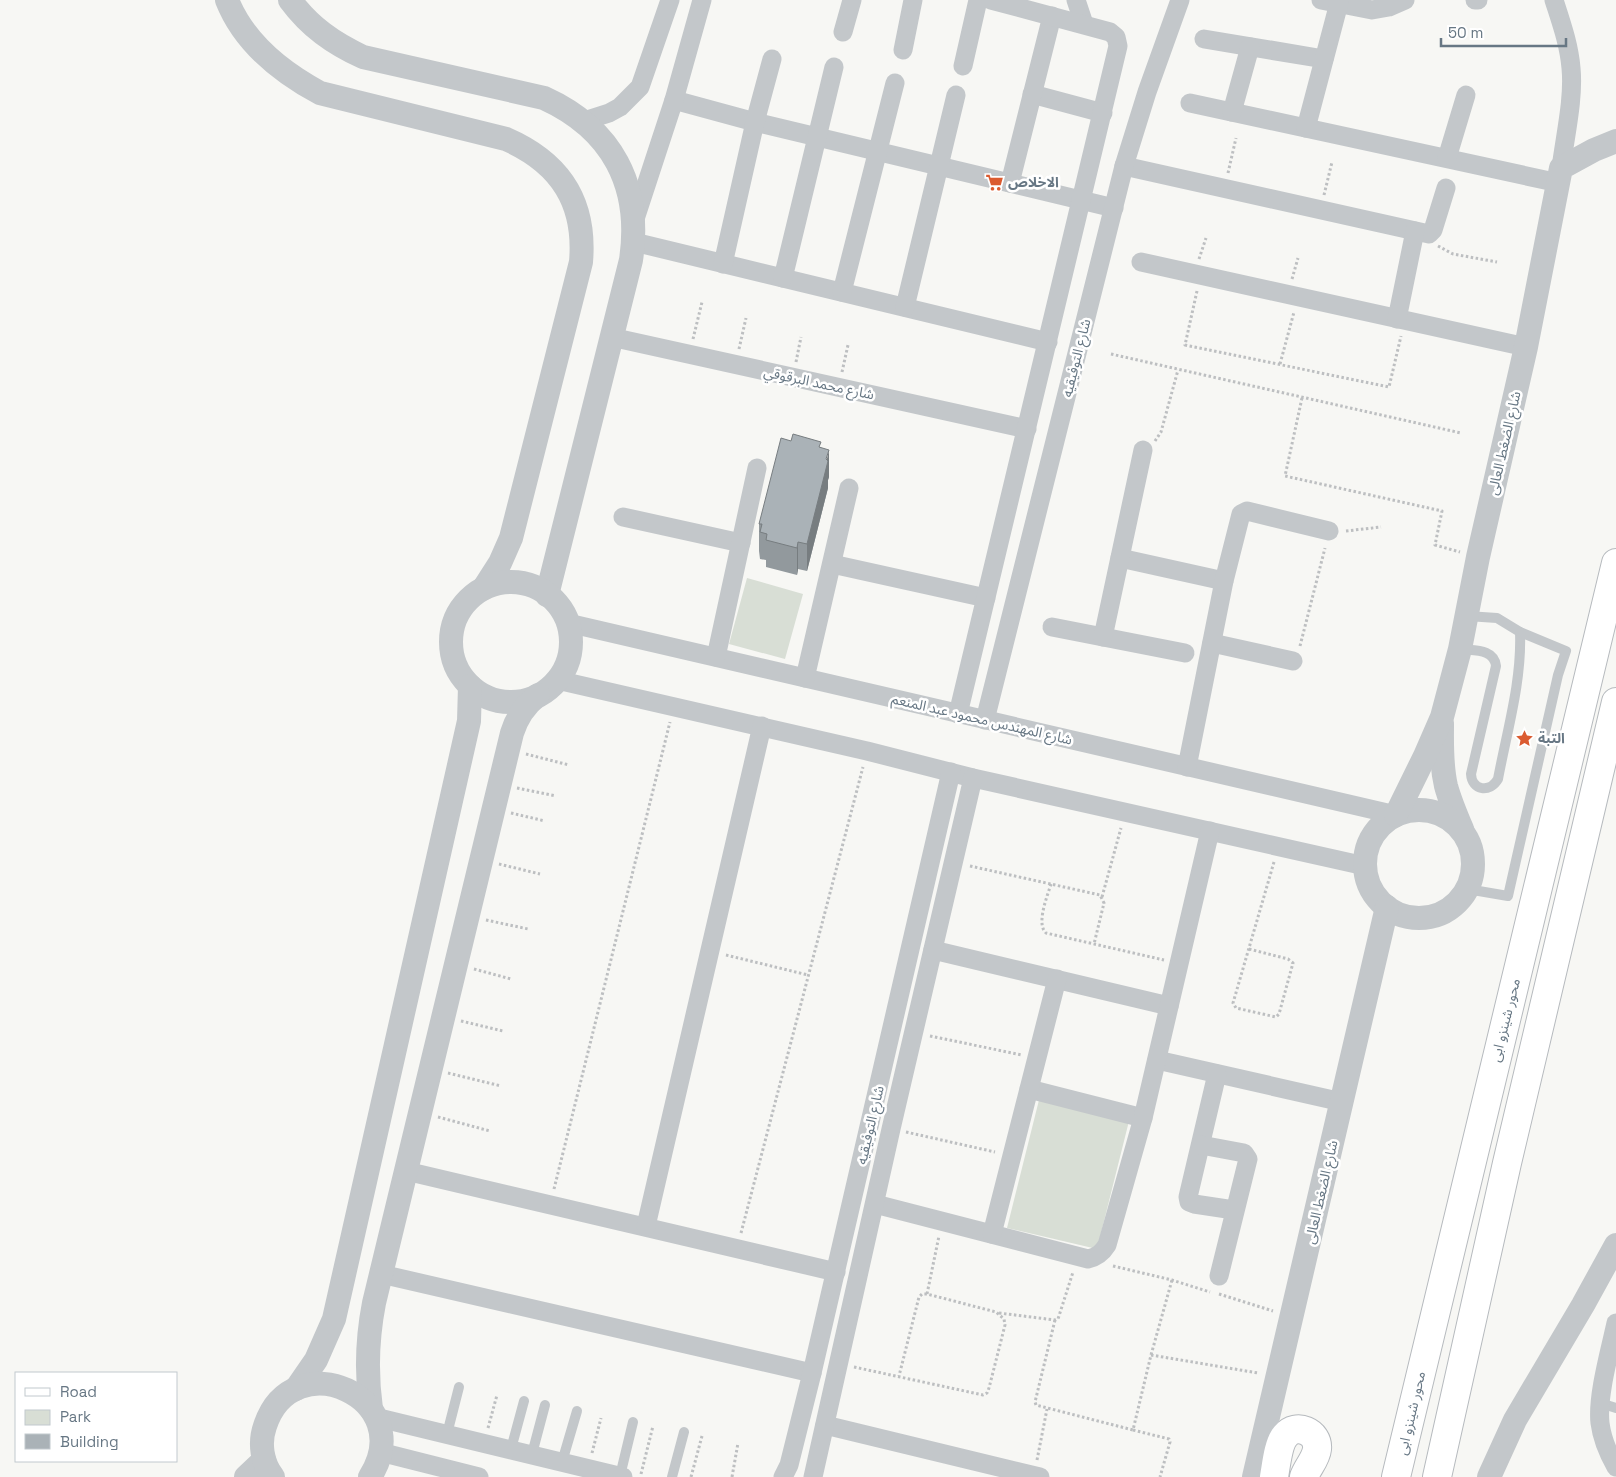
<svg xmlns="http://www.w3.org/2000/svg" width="1616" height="1477" font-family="'Space Grotesk','Noto Sans Arabic',sans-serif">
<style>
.green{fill:#d8ded5}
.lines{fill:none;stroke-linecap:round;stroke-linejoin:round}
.primary-casing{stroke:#b6babe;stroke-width:30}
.path{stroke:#bdbfc1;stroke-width:3;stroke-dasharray:2.5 2.5;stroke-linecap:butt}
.service{stroke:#c3c7ca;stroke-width:10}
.minor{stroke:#c3c7ca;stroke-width:19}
.tertiary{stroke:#c3c7ca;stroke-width:24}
.primary{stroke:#fff;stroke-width:28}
.wall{fill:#92999d}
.shaded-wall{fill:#777d80}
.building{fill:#aab2b7;stroke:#777d80}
.labels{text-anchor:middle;stroke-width:5;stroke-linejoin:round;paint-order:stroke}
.poi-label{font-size:14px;font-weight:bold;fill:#677784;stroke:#fff;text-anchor:start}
.street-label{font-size:14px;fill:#677784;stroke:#fff}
</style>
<rect width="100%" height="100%" fill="#f7f7f4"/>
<!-- green -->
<g class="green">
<path d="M747,578L803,594L785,659L729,644Z"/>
<path d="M1039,1100L1129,1121L1097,1249L1007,1228Z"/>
</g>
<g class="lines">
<defs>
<g id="primary">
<path d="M1274,1477C1276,1466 1278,1444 1285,1436C1296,1422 1319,1432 1317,1449C1316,1459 1307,1468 1304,1477"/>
<path d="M1396,1477L1616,563"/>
<path d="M1437,1477L1507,1163L1616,702"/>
</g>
</defs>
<!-- primary casing -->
<use href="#primary" class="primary-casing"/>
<!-- path -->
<g class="path">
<path d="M1228,173L1236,138"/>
<path d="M1324,195L1332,162"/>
<path d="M1438,246L1453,254L1497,262"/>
<path d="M1199,259L1206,238"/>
<path d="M1292,279L1298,258"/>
<path d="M1197,291L1185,345L1389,387L1401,336"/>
<path d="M693,339L702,302"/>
<path d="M739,349L746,318"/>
<path d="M1111,354L1461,433"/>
<path d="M796,362L801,337"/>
<path d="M1280,364L1294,312"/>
<path d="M842,372L848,345"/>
<path d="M1302,398L1285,476L1442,511L1435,545L1460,552"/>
<path d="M1155,441L1161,432L1178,370"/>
<path d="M1346,531L1381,527"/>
<path d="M1300,646L1325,548"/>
<path d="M526,754L569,765"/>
<path d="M517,788L556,796"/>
<path d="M511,813L545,821"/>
<path d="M499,864L540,874"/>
<path d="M970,866L1100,895L1104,903L1094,944"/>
<path d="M1051,884C1047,897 1036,924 1046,933L1164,960"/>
<path d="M1102,897L1121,828"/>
<path d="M486,920L528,929"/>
<path d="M1249,949L1288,959L1293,963L1279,1014L1276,1017L1236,1008L1233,1003L1274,862"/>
<path d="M726,955L808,975"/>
<path d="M474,969L511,979"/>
<path d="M461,1021L503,1031"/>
<path d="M930,1036L1022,1055"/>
<path d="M448,1073L501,1086"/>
<path d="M438,1117L490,1131"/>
<path d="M906,1132L995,1152"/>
<path d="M554,1189L670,722"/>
<path d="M741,1233L863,767"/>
<path d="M1113,1266L1172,1280L1210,1292"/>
<path d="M927,1294L939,1236"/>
<path d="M1219,1294L1273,1311"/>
<path d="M999,1313L1055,1320L1058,1319L1073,1272"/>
<path d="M1055,1320L1035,1402L1036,1405L1133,1430L1151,1355L1172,1280"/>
<path d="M1151,1355L1258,1373"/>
<path d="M854,1367L983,1395L987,1393L989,1388L1005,1325L1004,1319L996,1312L927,1294H922L919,1297L899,1376"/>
<path d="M488,1428L497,1395"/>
<path d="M1133,1430L1169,1439L1170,1442L1160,1477"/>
<path d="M592,1453L601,1418"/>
<path d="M1037,1460L1047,1409"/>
<path d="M641,1474L653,1426"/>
<path d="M691,1477L702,1436"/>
<path d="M732,1477L738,1443"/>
</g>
<!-- service -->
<g class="service">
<path d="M1460,649C1473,651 1494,648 1496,666L1471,774C1472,791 1490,793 1498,779C1507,731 1522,681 1520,632"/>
<path d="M1467,889L1508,896L1558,675L1566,651L1520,632L1497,618L1467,616"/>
<path d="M1600,1403L1616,1408"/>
<path d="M447,1434L459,1387"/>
<path d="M511,1449L524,1401"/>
<path d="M532,1454L545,1405"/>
<path d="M562,1462L577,1411"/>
<path d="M620,1476L633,1422"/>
<path d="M672,1477L684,1432"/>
</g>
<!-- minor -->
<g class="minor">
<path d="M1076,0L1084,24"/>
<path d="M1321,0L1372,10L1389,7L1405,0"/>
<path d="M1475,0H1478"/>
<path d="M1554,0C1561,22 1569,44 1571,68C1574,99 1565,136 1561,168"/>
<path d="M843,32L852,0"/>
<path d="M1204,39L1324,59"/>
<path d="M903,50L913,0"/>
<path d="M963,66L978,0"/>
<path d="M1032,94L1103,113"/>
<path d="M674,100L755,122L1114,208"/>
<path d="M1190,103L1559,183"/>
<path d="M1232,112L1250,47"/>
<path d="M584,121L609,113L620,107L640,87L670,0"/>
<path d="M1306,128L1339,3"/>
<path d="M1447,158L1466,95"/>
<path d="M1124,166L1429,234L1433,230L1446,188"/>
<path d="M1010,183L1052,16"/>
<path d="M634,222L674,100L702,0"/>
<path d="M634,242L1048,342"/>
<path d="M1141,262L1526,347"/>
<path d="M723,264L755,122L772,59"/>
<path d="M783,278L834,67"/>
<path d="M842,292L895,83"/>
<path d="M905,307L956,95"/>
<path d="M1397,319L1415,231"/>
<path d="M611,337L1027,429"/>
<path d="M623,517L741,543"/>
<path d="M1120,558L1224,581"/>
<path d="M832,564L986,598"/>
<path d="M568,623L1396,815"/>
<path d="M1052,627L1185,653"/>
<path d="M1103,637L1143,450"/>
<path d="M1212,643L1293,661"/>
<path d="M716,657L757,468"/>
<path d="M805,678L849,488"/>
<path d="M557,680L867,751L973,778L1365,866"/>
<path d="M958,714L1118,46L1116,37L1110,32L991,0"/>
<path d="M985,720L1124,166L1147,92L1180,0"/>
<path d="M1187,767L1224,581L1241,514L1247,511L1329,531"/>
<path d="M933,950L1169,1006"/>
<path d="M1157,1060L1342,1102"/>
<path d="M1217,1074L1188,1197L1189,1202L1194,1204L1234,1210"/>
<path d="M1029,1089L1143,1118"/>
<path d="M1201,1145L1244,1153L1248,1159L1219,1276"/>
<path d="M406,1171L836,1272"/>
<path d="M875,1204L1088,1259C1097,1257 1102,1253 1107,1245L1143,1118L1210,831"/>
<path d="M646,1226L762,726"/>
<path d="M992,1234L1057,979"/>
<path d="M381,1274L812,1373"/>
<path d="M1616,1323C1610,1351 1597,1396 1600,1423C1602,1439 1608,1453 1616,1467"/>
<path d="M375,1417L623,1477"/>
<path d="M825,1425L1040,1477"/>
<path d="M380,1452L479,1477"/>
<path d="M783,1477L789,1465L812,1373L951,772"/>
<path d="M813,1477L891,1129L973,778"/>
</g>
<!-- tertiary -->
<g class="tertiary">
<path d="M227,0C244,43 281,72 320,93L506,139C561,163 586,203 581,262L511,538L500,563L484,588"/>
<path d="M290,0C310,27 333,43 363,57L544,98C612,129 642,185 631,260L547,595"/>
<circle cx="511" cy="642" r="60"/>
<path d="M1442,724C1442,744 1441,765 1446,786C1450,801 1456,815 1462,829"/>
<circle cx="1419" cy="864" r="54"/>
<path d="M1396,815L1425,756L1442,717L1460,649L1478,557L1526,347L1561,168L1594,150L1616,141"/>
<path d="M296,1389L316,1360L334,1319L469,721L470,686"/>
<path d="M371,1409C366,1373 367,1339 374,1303L512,733C517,717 525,705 538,695"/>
<path d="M246,1477L264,1460"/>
<path d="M273,1477C262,1463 259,1443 265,1426C293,1341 420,1398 370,1477"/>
<path d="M1254,1477L1387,907"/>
<path d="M1489,1477L1515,1420L1583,1305L1616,1245"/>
</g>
<!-- primary -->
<use href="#primary" class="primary"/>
</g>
<!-- wall -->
<path class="wall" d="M791,441L821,448L829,477L828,480V488L807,571L798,569L797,575L766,567V560L760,559L759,551V524Z"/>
<!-- shaded-wall -->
<g class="shaded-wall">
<path d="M829,450V477L828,480V488L807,571V544Z"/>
<path d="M798,542V569L797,575V548Z"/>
</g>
<!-- building -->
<path class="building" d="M793,434L821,442L819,447L829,450L826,459L828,461L807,544L798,542L797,548L766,540L767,534L760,532L762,524H759L781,438L791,441Z"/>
<!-- icons -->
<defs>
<symbol id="supermarket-bare" viewBox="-9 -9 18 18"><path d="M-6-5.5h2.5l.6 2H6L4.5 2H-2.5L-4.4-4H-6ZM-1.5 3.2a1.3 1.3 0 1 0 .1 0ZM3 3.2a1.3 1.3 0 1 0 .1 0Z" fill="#db5b30" stroke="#fff" stroke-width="2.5" paint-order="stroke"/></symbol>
<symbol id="sight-bare" viewBox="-9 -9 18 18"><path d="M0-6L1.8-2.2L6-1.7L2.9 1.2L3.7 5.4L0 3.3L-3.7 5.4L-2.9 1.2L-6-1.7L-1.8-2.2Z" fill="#db5b30" stroke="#fff" stroke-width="2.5" paint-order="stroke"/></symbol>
</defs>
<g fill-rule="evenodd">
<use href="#supermarket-bare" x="982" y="170" width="25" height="25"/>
<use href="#sight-bare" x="1512" y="726" width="25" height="25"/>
</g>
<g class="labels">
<!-- poi labels -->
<g class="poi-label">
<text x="1008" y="187">الاخلاص</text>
<text x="1538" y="743">التبة</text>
</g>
<!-- street labels -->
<g class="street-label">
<text transform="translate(1076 358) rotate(-76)" y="5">شارع التوفيقيه</text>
<text transform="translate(819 383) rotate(12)" y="5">شارع محمد البرقوقي</text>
<text transform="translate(1504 443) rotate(-77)" y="5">شارع الضغط العالى</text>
<text transform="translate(982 719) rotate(13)" y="5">شارع المهندس محمود عبد المنعم</text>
<text transform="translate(1505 1020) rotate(-76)" y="5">محور شينزو ابى</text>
<text transform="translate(870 1125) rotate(-77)" y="5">شارع التوفيقيه</text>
<text transform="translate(1321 1192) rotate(-77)" y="5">شارع الضغط العالى</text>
<text transform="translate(1411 1413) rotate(-77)" y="5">محور شينزو ابى</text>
</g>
</g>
<!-- legend -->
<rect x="15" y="1372" width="162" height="90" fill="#ffffff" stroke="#c2c9ce"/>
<rect x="25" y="1388" width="25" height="8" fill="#ffffff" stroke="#c2c9ce"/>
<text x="60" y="1397" font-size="15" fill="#677784">Road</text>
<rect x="25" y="1410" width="25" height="15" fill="#d8ded5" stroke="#c2c9ce"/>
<text x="60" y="1422" font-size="15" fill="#677784">Park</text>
<rect x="25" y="1434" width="25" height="15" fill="#aab2b7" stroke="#c2c9ce"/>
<text x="60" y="1447" font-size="15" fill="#677784">Building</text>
<!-- scale -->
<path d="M1441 38v8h125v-8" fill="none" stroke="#677784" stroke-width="2.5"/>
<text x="1448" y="38" font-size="15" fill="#677784" stroke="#ffffff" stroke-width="4" paint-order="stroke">50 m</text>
</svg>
